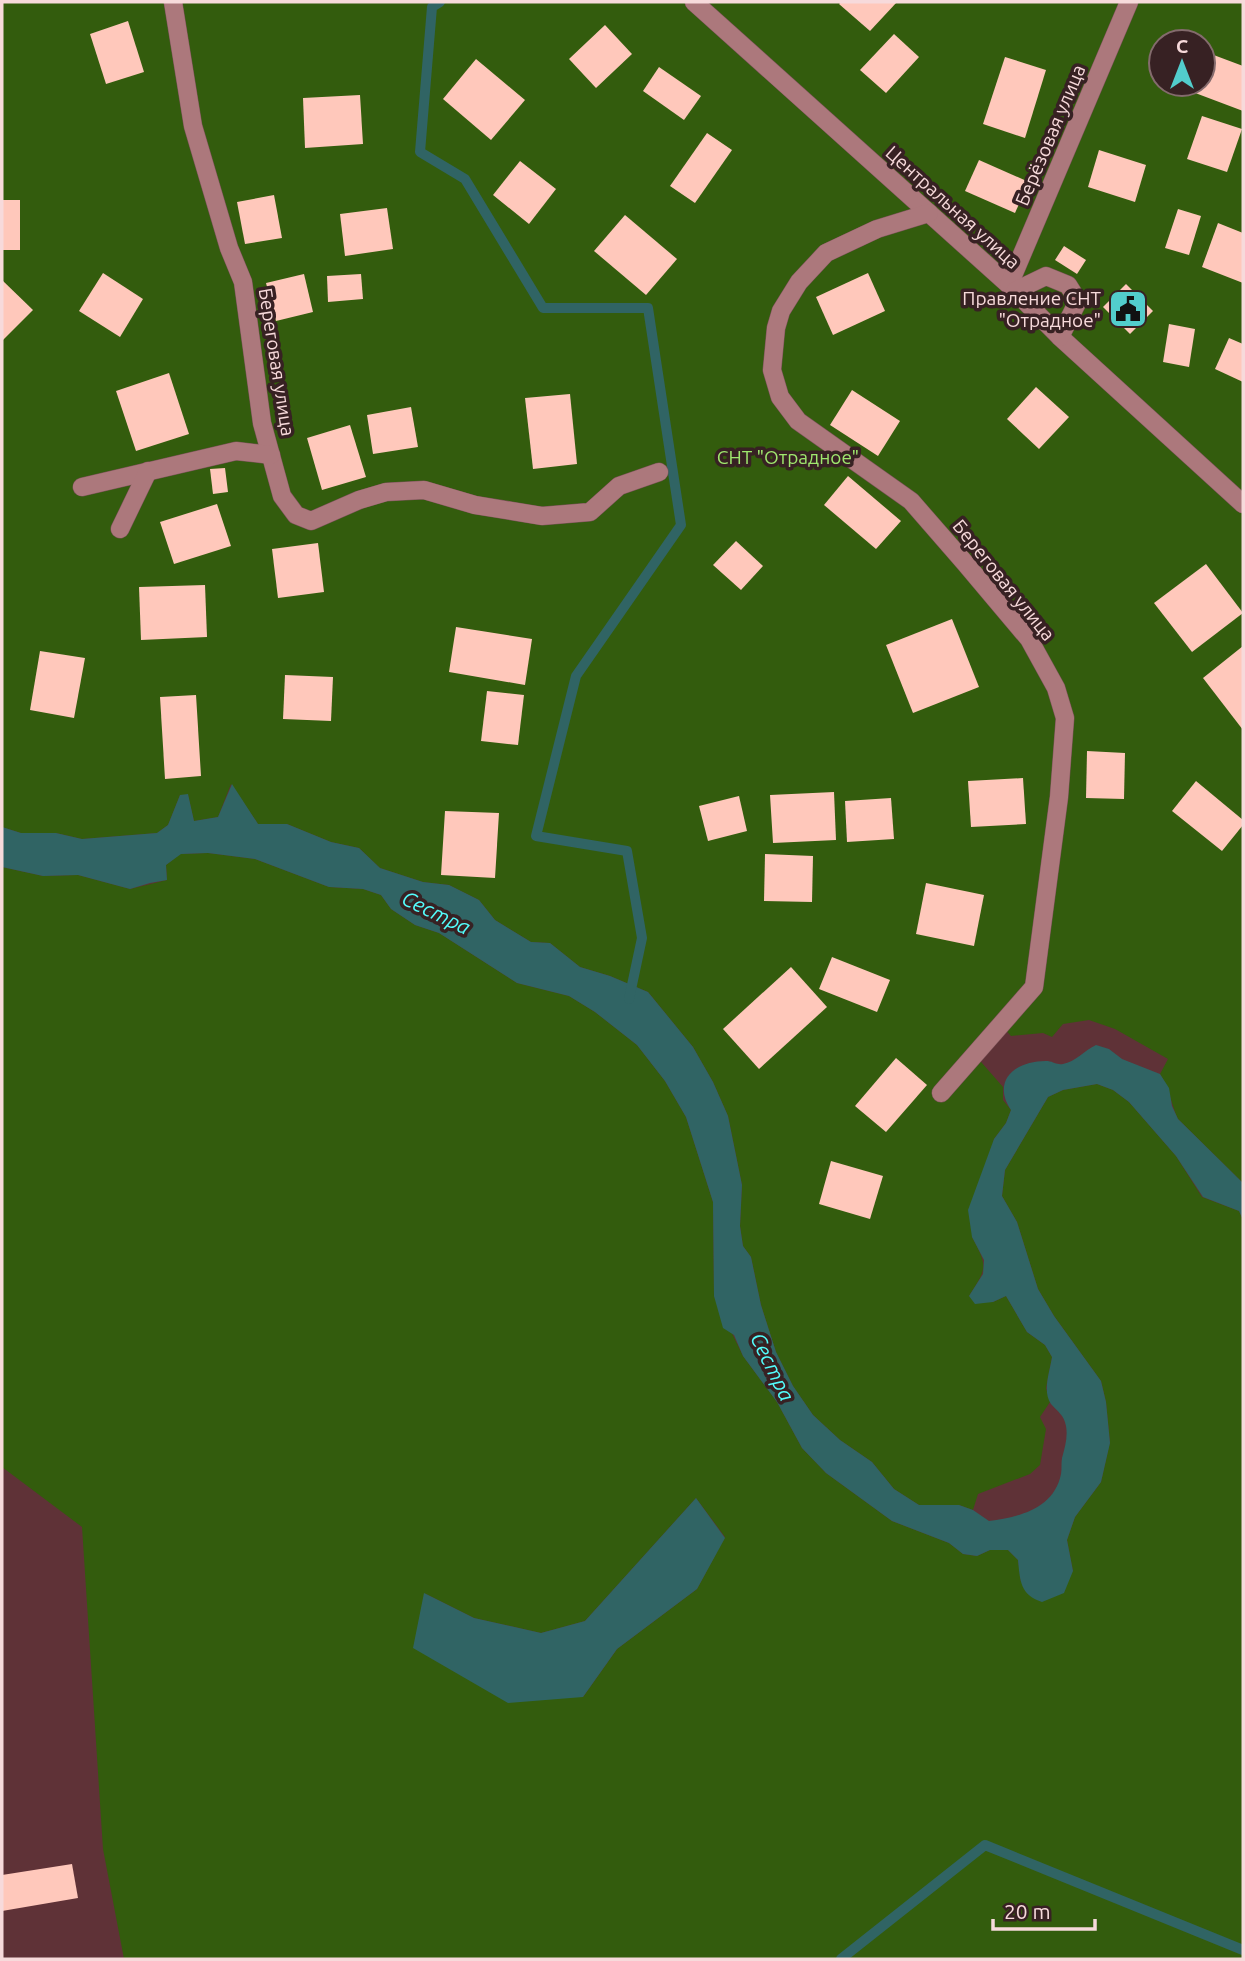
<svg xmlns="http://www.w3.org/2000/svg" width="1245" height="1961" font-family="Ubuntu,sans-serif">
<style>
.green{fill:#335c0d;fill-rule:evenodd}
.water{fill:#306464}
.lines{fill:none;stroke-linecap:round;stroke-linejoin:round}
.stream{stroke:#306464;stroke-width:10}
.building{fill:#ffc8bb}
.minor-casing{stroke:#795257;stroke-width:19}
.minor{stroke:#ac787c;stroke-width:18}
.labels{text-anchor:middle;stroke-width:7;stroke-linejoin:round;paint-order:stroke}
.street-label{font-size:19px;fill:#f7dadb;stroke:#372123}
.poi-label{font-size:19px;fill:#f7dadb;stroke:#372123;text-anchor:end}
.park-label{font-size:19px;fill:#9fe76e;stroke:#372123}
.water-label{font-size:21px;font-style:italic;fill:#53fcfb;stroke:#372123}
</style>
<rect width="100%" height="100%" fill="#5f3237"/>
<!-- green -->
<g class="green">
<path d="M2,2H1243V1183L1178,1119C1171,1104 1170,1089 1160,1074L1168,1059L1115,1029L1089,1020L1063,1024L1052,1037L1043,1033L1011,1036L1001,1025L975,1055L1003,1087V1100L1011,1110L1006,1123L994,1139L972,1237C988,1267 987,1268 969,1296L993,1302L1006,1296L1027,1332L1045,1345L1052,1357L1046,1388L1050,1402L1040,1417L1046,1429L1040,1465L1030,1474L978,1494L973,1510L959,1505H919L894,1489L872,1462L840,1440L813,1415L793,1386L776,1352L761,1305L751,1257L743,1246L740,1226L742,1185L728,1116L713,1082L693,1047L648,992L610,976L580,967L550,943L531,942L495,920L479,900L449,885L423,882L380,868L359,848L331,842L287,824H258L231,784L218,817L194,821L188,795H180L168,825L157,833L82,839L56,833H21L2,827ZM1161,42H1203V84H1161Z"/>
<path d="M208,853L255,859L329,887L363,889L381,895L391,909L415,925L439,933L517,983L569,996L595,1012L637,1045L665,1081L686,1117L713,1202L714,1296L743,1356L777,1402L802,1448L826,1473L892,1521L949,1543L963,1554L977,1556L990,1550H1008L1018,1560L1021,1582L1073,1571L1067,1540L1075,1517L1101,1482L1110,1442L1106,1402L1101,1381L1054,1316L1038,1289L1017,1222L1002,1196L1005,1170L1048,1097L1063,1090L1097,1084L1113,1090L1129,1102L1176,1156L1202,1197L1239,1211L1243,1220V1959H124L103,1849L82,1527L2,1467V867L43,876L78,875L130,889L167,880L166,865L180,854ZM696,1498L725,1537L697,1589L617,1649L583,1697L424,1593L474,1618L541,1633L585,1621Z"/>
</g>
<!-- water -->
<g class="water">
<path d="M232,784L258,824H287L331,842L359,848L380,868L423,882L449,885L479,900L495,920L531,942L550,943L580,967L610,976L648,992L693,1047L713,1082L728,1116L742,1185L740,1226L743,1246L751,1257L761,1305L776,1352L793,1386L813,1415L840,1440L872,1462L894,1489L919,1505H959L973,1510L989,1521C1019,1517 1054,1509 1061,1474C1062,1469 1061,1463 1062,1458C1065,1447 1068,1437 1066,1426C1064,1415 1058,1412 1051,1404C1042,1391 1050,1371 1052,1357L1045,1345L1027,1332L1006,1296L993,1302L975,1304L969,1296L983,1274L984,1260L972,1237L968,1210L994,1139L1006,1123L1011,1110C991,1080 1016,1060 1048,1061C1054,1062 1057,1065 1063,1064C1075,1062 1085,1050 1096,1045L1109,1049L1122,1059L1160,1074L1169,1088L1172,1106L1178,1119L1243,1183V1220L1239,1211L1203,1197L1176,1156L1129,1102L1113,1090L1097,1084L1063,1090L1048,1097L1005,1170L1002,1196L1017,1222L1038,1289L1054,1316L1101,1381L1106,1402L1110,1443L1101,1482L1075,1517L1067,1540L1073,1571L1064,1593L1042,1602C1020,1595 1020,1580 1018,1560L1008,1550H990L977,1556L963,1554L949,1543L892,1521L826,1473L802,1448L777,1402L743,1356L734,1335L723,1328L714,1296L713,1202L686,1117L665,1081L637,1045L595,1012L569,996L517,983L439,933L415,925L391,909L381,895L363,889L329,887L255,859L208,853L181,854L166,865L167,880L150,883L130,889L78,875L43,876L2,867V827L21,833H56L82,839L157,833L168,825L180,795L188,794L194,821L218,817Z"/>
<path d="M696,1498L725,1538L697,1589L617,1649L583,1697L508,1703L413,1648L424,1593L474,1618L541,1633L585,1621Z"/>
</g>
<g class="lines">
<!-- stream -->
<g class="stream">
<path d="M440,2L432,7L420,152L465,179L543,308H648L681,525L576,676L536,836L627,851L642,938L629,999"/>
<path d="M841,1959L985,1845L1243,1950"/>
</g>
</g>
<!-- building -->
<g class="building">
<path d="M841,2H897L870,31L839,4Z"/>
<path d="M128,21L144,72L106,84L90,34Z"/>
<path d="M605,25L632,54L596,88L569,59Z"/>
<path d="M894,34L919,57L886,93L860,70Z"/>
<path d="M1203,51L1243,66V111L1182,88L1184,84H1203Z"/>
<path d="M1005,57L1046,70L1025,138L983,124Z"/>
<path d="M476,59L525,100L491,140L443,99Z"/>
<path d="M659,67L701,96L684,120L643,91Z"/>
<path d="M360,95L363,144L305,148L303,98Z"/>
<path d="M1202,116L1242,129L1227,172L1187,159Z"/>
<path d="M707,133L732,150L695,203L670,186Z"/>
<path d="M1099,150L1146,165L1135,202L1088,187Z"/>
<path d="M979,160L1029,182L1015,213L965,191Z"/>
<path d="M520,161L556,189L529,224L493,195Z"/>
<path d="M274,195L282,238L245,244L237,202Z"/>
<rect x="2" y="200" width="18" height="50"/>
<path d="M387,208L393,249L345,256L340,214Z"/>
<path d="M1178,209L1201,216L1189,255L1165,248Z"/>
<path d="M625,215L677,259L646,295L594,251Z"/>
<path d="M1218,223L1243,233V283L1202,267Z"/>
<path d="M1064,246L1086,260L1077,274L1055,260Z"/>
<path d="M103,273L143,299L120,337L79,311Z"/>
<path d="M868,273L885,311L833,335L816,297Z"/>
<path d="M304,274L313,312L276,321L266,283Z"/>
<path d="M361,274L363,299L328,302L327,276Z"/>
<path d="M2,280L33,310L2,341Z"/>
<path d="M1126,284L1153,311L1130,334L1103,307Z"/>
<path d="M1169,324L1195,329L1189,367L1163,362Z"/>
<path d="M1229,338L1243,344V382L1215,369Z"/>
<path d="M169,373L189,434L136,451L116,391Z"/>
<path d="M1036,387L1069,417L1039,449L1007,419Z"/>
<path d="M852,390L900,421L878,456L830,425Z"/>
<path d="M570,394L577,464L533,469L525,398Z"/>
<path d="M411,407L418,447L373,454L367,415Z"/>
<path d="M350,425L366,477L322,490L307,438Z"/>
<path d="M225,468L228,492L213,494L210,469Z"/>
<path d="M848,476L901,521L876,549L824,505Z"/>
<path d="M217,504L231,546L174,564L160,522Z"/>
<path d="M736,541L763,566L741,590L713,565Z"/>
<path d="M318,543L324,592L278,598L272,549Z"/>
<path d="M1206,564L1243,613L1192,652L1154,603Z"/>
<path d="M205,585L207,637L141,640L139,587Z"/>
<path d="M952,619L979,687L913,713L886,645Z"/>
<path d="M456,627L532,639L525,685L449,672Z"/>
<path d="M1243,646V730L1203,678Z"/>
<path d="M40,651L85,658L74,718L30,710Z"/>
<path d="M285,675L333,677L331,721L283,719Z"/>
<path d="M487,691L524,695L518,745L481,741Z"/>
<path d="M196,695L201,776L165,779L160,697Z"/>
<path d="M1087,751L1125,753L1124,799L1086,798Z"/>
<path d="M1023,778L1026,824L971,827L968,781Z"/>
<path d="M1196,781L1243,820V825L1222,851L1172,811Z"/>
<path d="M834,792L836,840L773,843L770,795Z"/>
<path d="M739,796L747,831L708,841L699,806Z"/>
<path d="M891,798L894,839L847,842L845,801Z"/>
<path d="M445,811L499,813L495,878L441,875Z"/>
<path d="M765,854L813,856L812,902L764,901Z"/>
<path d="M926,883L984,895L974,946L916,934Z"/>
<path d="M832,957L890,980L877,1012L819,989Z"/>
<path d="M791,967L827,1007L759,1069L723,1029Z"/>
<path d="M896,1058L927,1085L886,1132L855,1106Z"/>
<path d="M831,1161L883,1176L870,1219L819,1204Z"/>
<path d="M72,1864L78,1898L2,1911V1875Z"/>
</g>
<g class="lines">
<defs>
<g id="minor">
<path d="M173,2L193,126L229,248L243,282L262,423L282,496L296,515L311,521L359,500L386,492L424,490L475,505L542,516L590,512L619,486L659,472"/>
<path d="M694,2L1009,285L1060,337L1243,504"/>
<path d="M929,213L877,229L826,253L799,282L781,311L776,328L772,370L780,397L798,421L911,501L965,563L1029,639L1056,688L1065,718L1059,797L1034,987L941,1093"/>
<path d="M1009,285L1129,2"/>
<path d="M1015,291L1046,276L1068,285L1078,301L1060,337"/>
<path d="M82,487L236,451L271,455"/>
<path d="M120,529L148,471"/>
</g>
</defs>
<!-- minor casing -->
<use href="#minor" class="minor-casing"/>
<!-- minor -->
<use href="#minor" class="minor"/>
</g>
<!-- icons -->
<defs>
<symbol id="civic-square" viewBox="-11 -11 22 22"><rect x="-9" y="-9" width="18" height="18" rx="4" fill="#52cdcc" stroke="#372123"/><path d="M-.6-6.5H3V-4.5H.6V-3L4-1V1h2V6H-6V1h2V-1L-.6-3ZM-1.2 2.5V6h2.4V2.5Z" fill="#111"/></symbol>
</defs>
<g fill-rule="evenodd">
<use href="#civic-square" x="1106" y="287" width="44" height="44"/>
</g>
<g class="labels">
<!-- street labels -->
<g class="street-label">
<text transform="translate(1050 135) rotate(-67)" y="7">Берёзовая улица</text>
<text transform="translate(953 207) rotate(42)" y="7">Центральная улица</text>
<text transform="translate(277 362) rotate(81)" y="7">Береговая улица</text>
<text transform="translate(1004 580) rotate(51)" y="7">Береговая улица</text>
</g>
<!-- poi labels -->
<g class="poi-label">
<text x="1101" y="305">Правление СНТ<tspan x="1101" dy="22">"Отрадное"</tspan></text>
</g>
<!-- park labels -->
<g class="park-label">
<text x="788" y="464">СНТ "Отрадное"</text>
</g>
<!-- water labels -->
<g class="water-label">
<text transform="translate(436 913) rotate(26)" y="7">Сестра</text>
<text transform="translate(772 1367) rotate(64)" y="7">Сестра</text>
</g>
</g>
<!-- border -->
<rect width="1245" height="1961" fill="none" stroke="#f7dadb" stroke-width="7"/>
<!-- north arrow -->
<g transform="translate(1182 63)"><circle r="33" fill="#372123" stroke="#846b6d" stroke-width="2"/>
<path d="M0-5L12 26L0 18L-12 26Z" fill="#52cdcc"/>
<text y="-10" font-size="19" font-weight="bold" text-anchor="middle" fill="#f7dadb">С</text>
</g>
<!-- scale -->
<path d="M993 1919v10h102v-10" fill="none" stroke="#f7dadb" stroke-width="3.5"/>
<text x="1004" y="1919" font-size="21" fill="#f7dadb" stroke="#372123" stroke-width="5" paint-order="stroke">20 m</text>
</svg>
